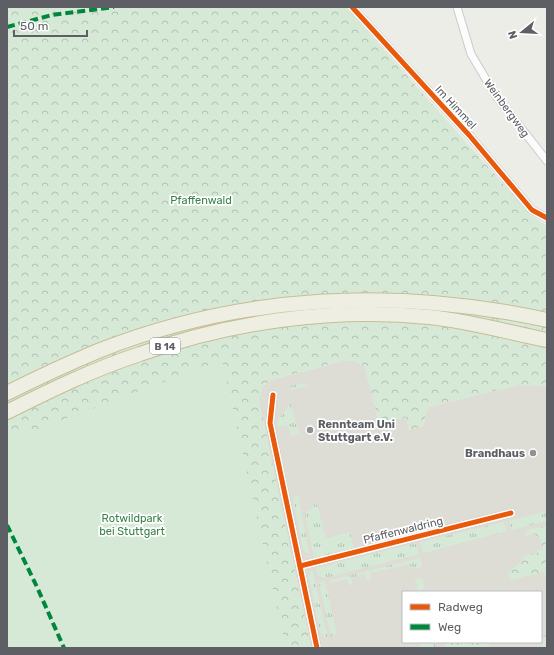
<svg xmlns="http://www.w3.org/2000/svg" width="554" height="655" font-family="Rubik,sans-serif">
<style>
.education{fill:#ddddd6;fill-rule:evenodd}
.grass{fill:url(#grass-tufts)}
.forest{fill:url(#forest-crowns)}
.park{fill:#d6e9d7}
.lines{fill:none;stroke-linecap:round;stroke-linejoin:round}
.street-casing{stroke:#cacbca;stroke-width:9}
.highway-casing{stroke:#c4be96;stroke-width:16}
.street{stroke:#fcfcfc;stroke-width:7}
.highway{stroke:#efeee2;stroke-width:14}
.quiet{stroke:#00873e;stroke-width:4;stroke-dasharray:8 4;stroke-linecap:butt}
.cycleway-casing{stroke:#fff;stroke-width:8}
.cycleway{stroke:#e8590c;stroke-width:5}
.poi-dot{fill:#8f9193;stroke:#fff;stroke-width:1.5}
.labels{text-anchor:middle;stroke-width:3.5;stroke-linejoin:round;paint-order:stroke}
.shield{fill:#fff;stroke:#8e8f93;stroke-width:1}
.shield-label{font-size:10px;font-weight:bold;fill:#5d5f65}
.street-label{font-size:11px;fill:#5d5f65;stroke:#fff}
.park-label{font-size:11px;fill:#398149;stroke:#fff}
.poi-label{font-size:11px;font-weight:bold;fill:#5d5f65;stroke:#fff;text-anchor:start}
</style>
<defs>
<pattern id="grass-tufts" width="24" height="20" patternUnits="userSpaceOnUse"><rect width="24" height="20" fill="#d6e9d7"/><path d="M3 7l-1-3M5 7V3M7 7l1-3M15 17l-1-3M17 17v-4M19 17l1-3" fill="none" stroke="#b1c0b2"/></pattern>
<pattern id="forest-crowns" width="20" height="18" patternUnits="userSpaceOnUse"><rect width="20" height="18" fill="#d6e9d7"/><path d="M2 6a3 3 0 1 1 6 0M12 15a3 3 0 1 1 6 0" fill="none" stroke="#b1c0b2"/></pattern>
</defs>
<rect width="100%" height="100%" fill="#edede8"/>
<!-- education -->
<path class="education" d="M342,361H355L365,367L379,423L406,417L409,430L423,426L428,407L518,385L547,386V648H311L258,400L263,386L271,380ZM403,592H541V642H403Z"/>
<!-- grass -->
<g class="grass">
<path d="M303,383L309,386L287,391L299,434L291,436L288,425L278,427L277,422L290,403L287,391L291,390L290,386Z"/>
<path d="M298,495L310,557L303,549L293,497Z"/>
<path d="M316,501L326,538L350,532L354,548L314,558L305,513L313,507Z"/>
<path d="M547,511V521L511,530L509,521Z"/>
<path d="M504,522L507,531L423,553L420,542Z"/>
<path d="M416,543L419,554L324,578L317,574L316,568Z"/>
<path d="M420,558L422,567L412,569L410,564L370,573L371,580L367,581L365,574L351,578L353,585H349L347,579L331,583V580Z"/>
<path d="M312,568L328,639L322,636L320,632L309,577Z"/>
<path d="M419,577L423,580L424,588L418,592L415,578Z"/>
<path d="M325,581L337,635L331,636L319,583Z"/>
<path d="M547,635V648H542L541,636Z"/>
<path d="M420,642H436L437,648H421Z"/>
</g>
<!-- forest -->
<g class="forest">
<path d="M7,7H346L531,215L547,226V386L518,385L428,407L423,426L409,430L406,417L379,424L365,367L355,361H341L271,380L263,386L259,400L311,648H7Z"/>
<path d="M547,526V582L544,572L510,580L508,572L521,562L524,556L537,553V550L543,549L540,538L535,534L525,536V534L527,530Z"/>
<path d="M444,642H488L490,648H446Z"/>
</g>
<!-- park -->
<path class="park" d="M222,360L286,648H7V441Z"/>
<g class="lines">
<defs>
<g id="street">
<path d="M352,7L469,135L532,210L547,218"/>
<path d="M457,7L471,54L496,96L547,161"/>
<path d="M273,395L270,423L317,648"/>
<path d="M300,566L511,513"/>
</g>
<g id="highway">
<path d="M7,393C37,378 67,364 98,351C242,294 396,287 547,320"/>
<path d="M7,412C51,390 94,369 140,354C230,322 333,307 429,317C469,321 507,332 547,340"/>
</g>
</defs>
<!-- street casing -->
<use href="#street" class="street-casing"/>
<!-- highway casing -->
<use href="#highway" class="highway-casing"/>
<!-- street -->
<use href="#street" class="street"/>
<!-- highway -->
<use href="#highway" class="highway"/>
<!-- quiet -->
<g class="quiet">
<path d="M7,27L52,15L114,7"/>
<path d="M7,525L37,587L64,648"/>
</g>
<defs>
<g id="cycleway">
<path d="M352,7L469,135L532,210L547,218"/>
<path d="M273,395L270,423L317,648"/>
<path d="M300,566L511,513"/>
</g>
</defs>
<!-- cycleway casing -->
<use href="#cycleway" class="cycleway-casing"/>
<!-- cycleway -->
<use href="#cycleway" class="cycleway"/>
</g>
<!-- markers -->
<g class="poi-dot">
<circle cx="310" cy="430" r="4"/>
<circle cx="533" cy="453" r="4"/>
</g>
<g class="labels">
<!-- shield labels -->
<rect class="shield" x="150" y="338" width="30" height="16" rx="3"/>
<g class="shield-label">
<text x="165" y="350">B 14</text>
</g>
<!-- street labels -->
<g class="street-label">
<text transform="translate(456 107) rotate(47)" y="4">Im Himmel</text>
<text transform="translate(507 108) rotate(54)" y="4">Weinbergweg</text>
<text transform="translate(403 530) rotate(-14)" y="4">Pfaffenwaldring</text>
</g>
<!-- park labels -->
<g class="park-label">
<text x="201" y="204">Pfaffenwald</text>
<text x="132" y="522">Rotwildpark<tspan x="132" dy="13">bei Stuttgart</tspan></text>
</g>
<!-- poi labels -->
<g class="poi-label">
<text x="318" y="428">Rennteam Uni<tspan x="318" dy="13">Stuttgart e.V.</tspan></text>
<text x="525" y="457" text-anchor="end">Brandhaus</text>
</g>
</g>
<!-- border -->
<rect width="554" height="655" fill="none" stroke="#5d5f65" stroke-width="16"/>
<!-- legend -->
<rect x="402" y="591" width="140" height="52" fill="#ffffff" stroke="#bebfc1"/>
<rect x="410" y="604" width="20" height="6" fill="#e8590c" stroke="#bebfc1"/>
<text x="438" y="611" font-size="12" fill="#5d5f65">Radweg</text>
<rect x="410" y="624" width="20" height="6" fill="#00873e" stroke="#bebfc1"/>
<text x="438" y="631" font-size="12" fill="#5d5f65">Weg</text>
<!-- north arrow -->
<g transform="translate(522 32) rotate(252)" stroke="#ffffff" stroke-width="3" paint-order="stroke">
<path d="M0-3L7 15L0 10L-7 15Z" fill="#5d5f65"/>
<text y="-6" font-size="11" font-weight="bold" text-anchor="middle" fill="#5d5f65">N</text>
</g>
<!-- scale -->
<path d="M14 30v6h73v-6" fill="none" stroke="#5d5f65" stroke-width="2"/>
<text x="20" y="30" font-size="12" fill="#5d5f65" stroke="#ffffff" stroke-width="3" paint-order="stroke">50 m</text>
</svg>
